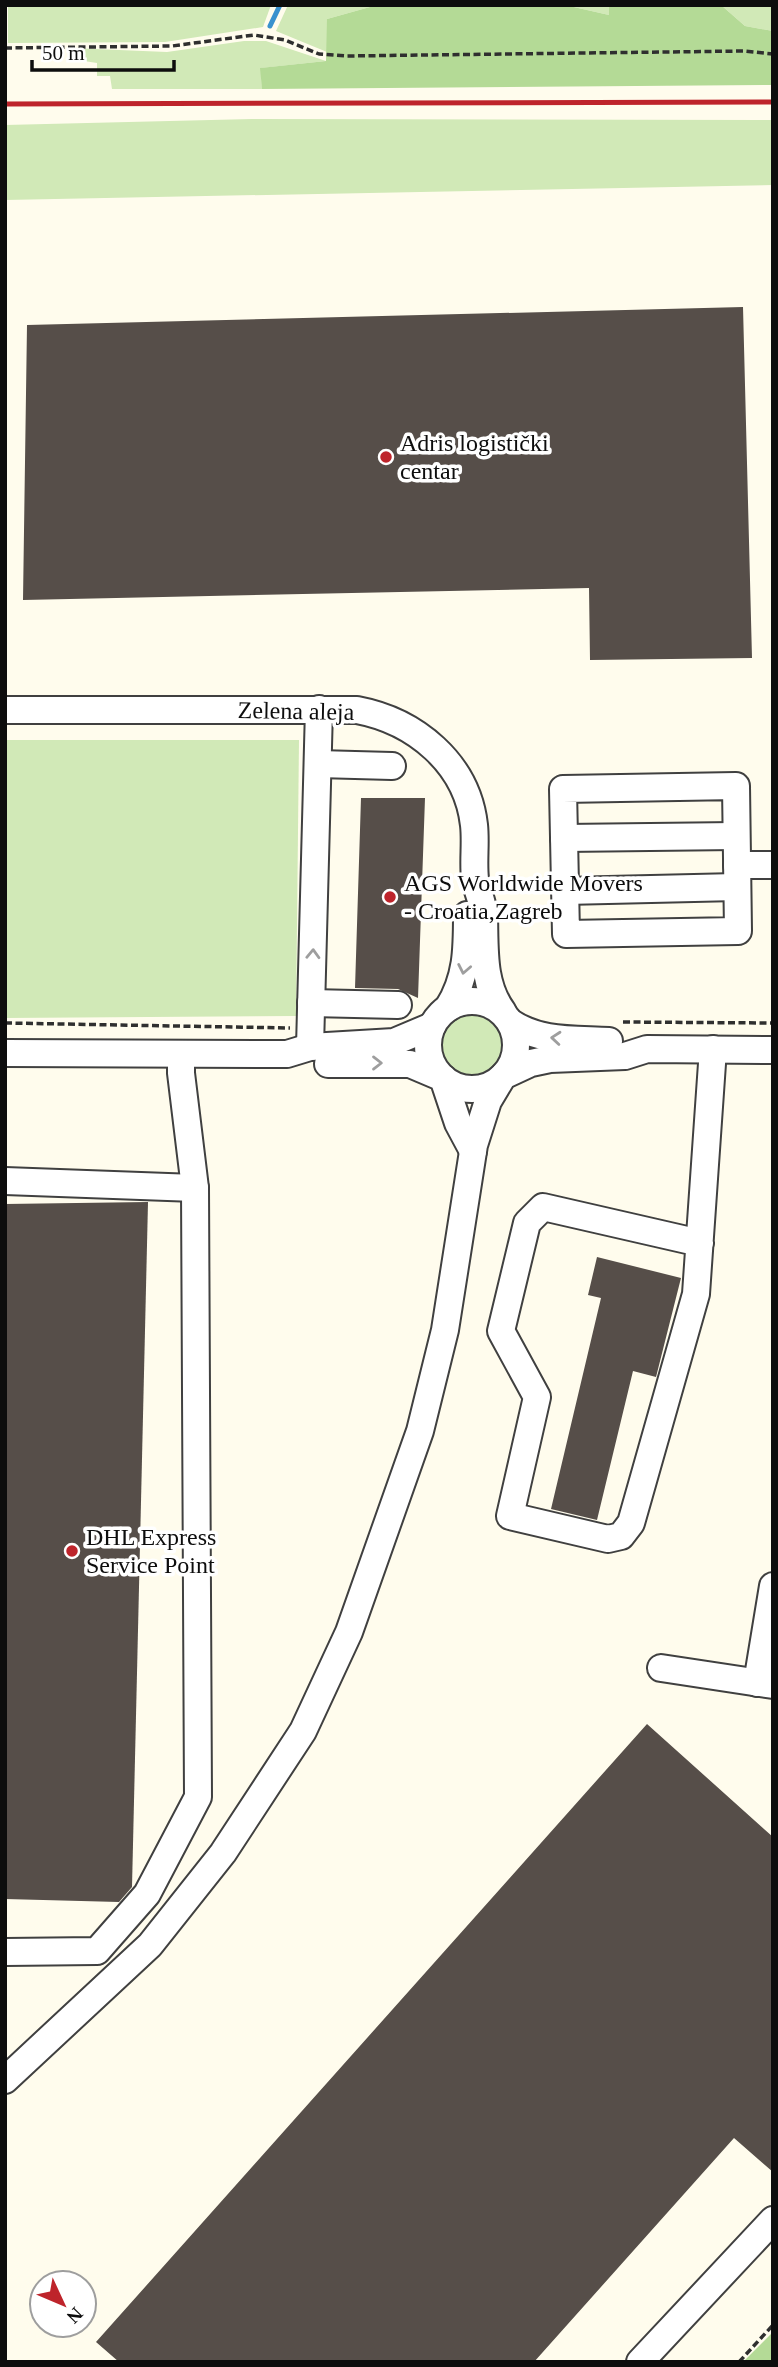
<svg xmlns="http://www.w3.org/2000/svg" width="778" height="2367" font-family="'Times New Roman',serif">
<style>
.green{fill:#d1e9b7}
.forest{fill:#b4da96}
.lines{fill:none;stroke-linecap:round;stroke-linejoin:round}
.stream{stroke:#3991ce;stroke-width:5}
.building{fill:#564e49}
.minor-casing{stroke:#404040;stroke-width:30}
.path{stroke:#2f2f2f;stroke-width:3.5;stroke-dasharray:7 3.5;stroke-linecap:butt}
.minor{stroke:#fff;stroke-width:26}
.rail{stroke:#be242b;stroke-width:5}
.oneway{stroke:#9e9e9e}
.poi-dot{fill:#be242b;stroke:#fff;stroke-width:2.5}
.labels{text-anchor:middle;stroke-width:7;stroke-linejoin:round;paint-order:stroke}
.poi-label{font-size:24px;fill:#0d0d0d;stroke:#fff;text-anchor:start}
.street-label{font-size:24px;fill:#0d0d0d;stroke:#fff}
</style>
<rect width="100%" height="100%" fill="#fffced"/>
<!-- green -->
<g class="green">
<path d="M8,5H271L263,27L165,42L8,43Z"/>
<path d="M288,5H377L327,19V52L276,31Z"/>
<path d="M565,5H609V15Z"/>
<path d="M721,5H773V31L745,26Z"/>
<path d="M244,41H266L326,61L261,68L262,89H112L110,76H97V63L71,59V48L167,52Z"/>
<path d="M252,119L773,120V185L5,200V125Z"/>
<path d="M5,740H299L296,1016L5,1018Z"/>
<circle cx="473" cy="1046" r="32"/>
</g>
<!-- forest -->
<g class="forest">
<path d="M377,5H565L609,15V5H721L745,26L773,31V85L262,89L260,68L326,61L327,19Z"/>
<path d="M773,2332V2362H743Z"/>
</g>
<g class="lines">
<!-- stream -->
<path class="stream" d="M270,26L280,5"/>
</g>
<!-- building -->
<g class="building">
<path d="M743,307L752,658L590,660L589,588L23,600L27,325Z"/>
<path d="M361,798H425L418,998L398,989L355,988Z"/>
<path d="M148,1202L132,1887L119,1902L5,1899V1204Z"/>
<path d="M597,1257L681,1278L656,1377L633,1371L597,1520L551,1509L601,1298L588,1295Z"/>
<path d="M647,1724L773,1837V2172L734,2138L534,2362H119L96,2342Z"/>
</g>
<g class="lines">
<defs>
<g id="minor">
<path d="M5,710H357C415,721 467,763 474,825C476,843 473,861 475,879C477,891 483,902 484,915C485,949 482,984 503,1012"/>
<path d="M318,764L392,766"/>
<path d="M736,786L738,931L566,934L563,789Z"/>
<path d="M564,838L736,836"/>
<path d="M737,865H773"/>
<path d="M565,891L737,887"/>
<circle cx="472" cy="1045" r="44"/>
<path d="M311,1003L398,1005"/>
<path d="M448,1008C467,978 467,949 467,915"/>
<path d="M510,1022C539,1042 574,1039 609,1041"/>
<path d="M310,1047L319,709"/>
<path d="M5,1053L287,1054L310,1047L394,1042L432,1026"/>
<path d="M328,1064H410L443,1078L458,1123L473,1151"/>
<path d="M5,1181L195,1188"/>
<path d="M700,1243L543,1207L527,1223L501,1331L537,1397L510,1516L608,1539L621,1536L631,1523L696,1294L713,1049"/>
<path d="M661,1668L773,1685"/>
<path d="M757,1683L773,1586"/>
<path d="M5,1952L97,1951L147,1894L198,1797L195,1188L181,1073V1054"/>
<path d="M5,2080L150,1945L223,1853L303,1731L349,1632L420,1431L445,1330L474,1145L488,1101L503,1076L531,1063L550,1059L625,1056L647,1049L773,1050"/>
<path d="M640,2362L773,2220"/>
</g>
</defs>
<!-- minor casing -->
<use href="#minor" class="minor-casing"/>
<!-- path -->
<g class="path">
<path d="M5,48L172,46L254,35L285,40L319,54L346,56L744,51L773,54"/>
<path d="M623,1022L773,1023"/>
<path d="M5,1023L290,1028"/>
<path d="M739,2362L773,2325"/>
</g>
<!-- minor -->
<use href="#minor" class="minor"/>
<!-- rail -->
<path class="rail" d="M5,104L773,102"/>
</g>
<!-- one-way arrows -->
<defs><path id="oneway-chevron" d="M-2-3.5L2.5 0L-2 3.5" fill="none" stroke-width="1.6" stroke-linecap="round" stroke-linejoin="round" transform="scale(1.75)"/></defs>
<g class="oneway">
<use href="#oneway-chevron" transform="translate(313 954) rotate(-88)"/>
<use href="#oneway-chevron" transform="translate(464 969) rotate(101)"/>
<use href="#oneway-chevron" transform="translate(556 1038) rotate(-175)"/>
<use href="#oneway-chevron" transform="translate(377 1063)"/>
</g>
<!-- markers -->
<g class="poi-dot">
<circle cx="386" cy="457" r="7"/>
<circle cx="390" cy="897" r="7"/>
<circle cx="72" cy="1551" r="7"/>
</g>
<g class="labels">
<!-- poi labels -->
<g class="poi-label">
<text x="400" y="451">Adris logistički<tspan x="400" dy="28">centar</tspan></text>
<text x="404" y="891">AGS Worldwide Movers<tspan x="404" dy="28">- Croatia,Zagreb</tspan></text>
<text x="86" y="1545">DHL Express<tspan x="86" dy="28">Service Point</tspan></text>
</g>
<!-- street labels -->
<g class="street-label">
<text transform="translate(296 711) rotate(1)" y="8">Zelena aleja</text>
</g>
</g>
<!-- border -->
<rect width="778" height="2367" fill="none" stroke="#0d0d0d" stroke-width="14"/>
<!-- north arrow -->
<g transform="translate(63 2304) rotate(134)"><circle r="33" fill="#ffffff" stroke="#9e9e9e" stroke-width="2"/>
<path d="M0-5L12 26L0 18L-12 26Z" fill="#be242b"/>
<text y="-10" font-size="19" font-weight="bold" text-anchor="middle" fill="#0d0d0d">N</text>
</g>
<!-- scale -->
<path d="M32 60v10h142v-10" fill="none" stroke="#0d0d0d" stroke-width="3.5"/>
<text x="42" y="60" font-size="21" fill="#0d0d0d" stroke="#ffffff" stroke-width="5" paint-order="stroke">50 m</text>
</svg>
